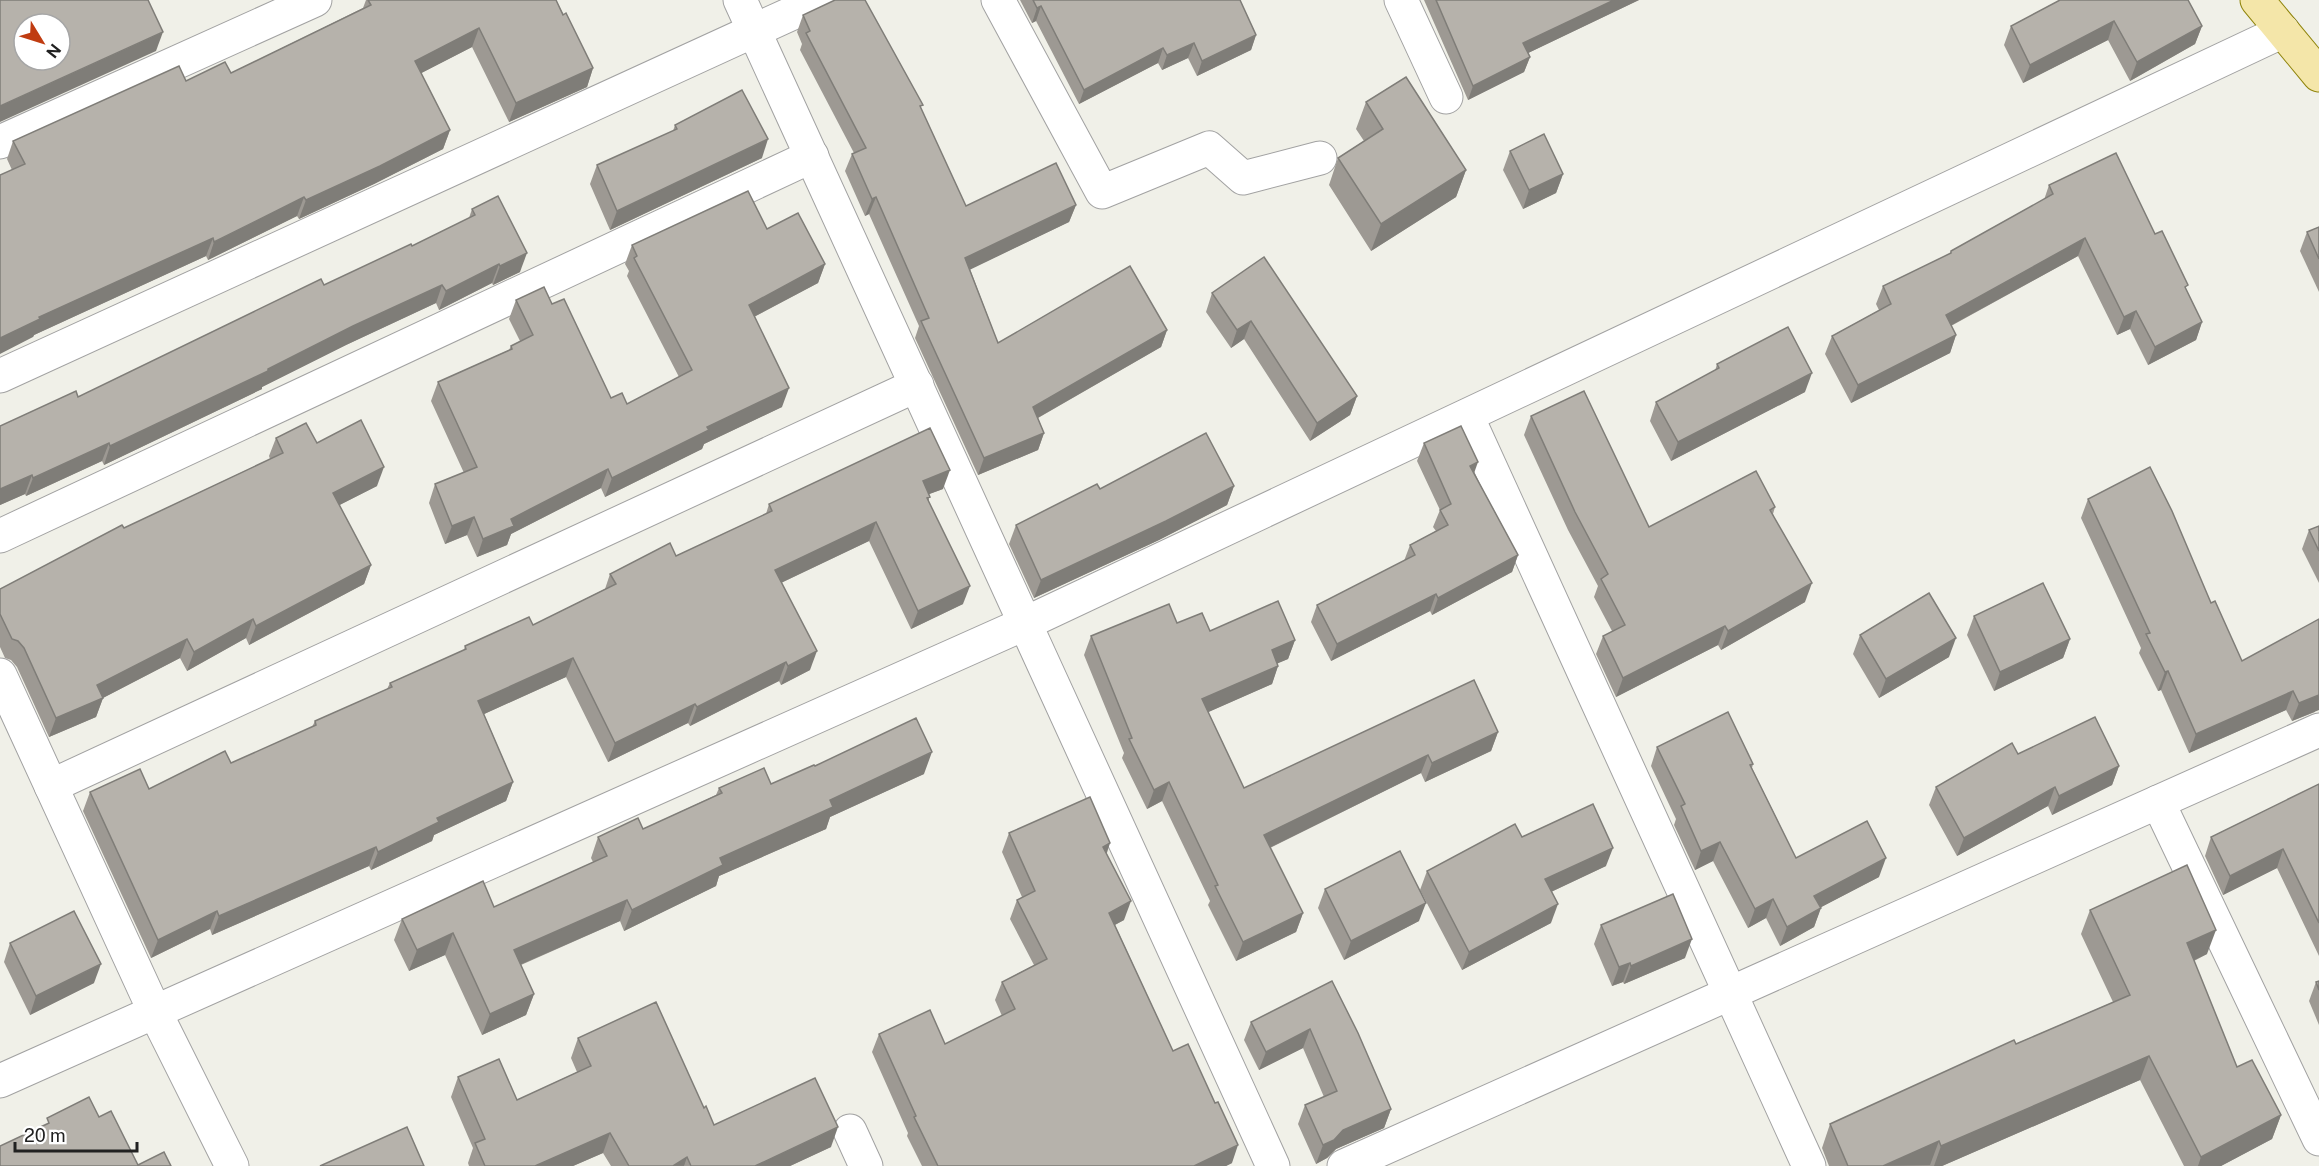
<svg xmlns="http://www.w3.org/2000/svg" width="2319" height="1166" font-family="'Public Sans',sans-serif">
<style>
.lines{fill:none;stroke-linecap:round;stroke-linejoin:round}
.minor-casing{stroke:#a2a2a2;stroke-width:35}
.major-casing{stroke:#90850d;stroke-width:35}
.minor{stroke:#fff;stroke-width:33}
.major{stroke:#f4e6a9;stroke-width:33}
.wall{fill:#9d9993}
.shaded-wall{fill:#7f7d78}
.building{fill:#b6b2ab;stroke:#7f7d78;stroke-width:1.5;fill-rule:evenodd}
</style>
<rect width="100%" height="100%" fill="#f0f0e8"/>
<g class="lines">
<defs>
<g id="minor">
<path d="M740,0L1273,1166"/>
<path d="M998,0L1102,192L1209,148L1243,178L1320,158"/>
<path d="M1401,0L1446,97"/>
<path d="M0,142L315,0"/>
<path d="M0,376L821,0"/>
<path d="M1467,416L1809,1166"/>
<path d="M0,536L812,156"/>
<path d="M0,675L154,1010L232,1166"/>
<path d="M51,786L917,385"/>
<path d="M2158,802L2319,1139"/>
<path d="M0,1081L1026,623L2283,31"/>
<path d="M850,1131L866,1166"/>
<path d="M1344,1166L2319,730"/>
</g>
<path id="major" d="M2257,0L2319,75"/>
</defs>
<!-- minor casing -->
<use href="#minor" class="minor-casing"/>
<!-- major casing -->
<use href="#major" class="major-casing"/>
<!-- minor -->
<use href="#minor" class="minor"/>
<!-- major -->
<use href="#major" class="major"/>
</g>
<!-- wall -->
<g class="wall">
<path d="M366,0H556L593,68L587,87L509,122L472,47L421,73L450,130L443,149L374,184L299,219L297,216L208,260L206,256L34,335L33,337L12,170L7,159L13,141L186,81L231,73L363,8Z"/>
<path d="M1020,0H1240L1256,35L1251,50L1197,76L1188,58L1162,70L1158,63L1079,104L1036,21L1032,23Z"/>
<path d="M1424,0H1639L1528,53L1530,57L1524,72L1468,100Z"/>
<path d="M2060,0L2202,26L2195,44L2130,81L2108,40L2023,83L2004,45L2011,26Z"/>
<path d="M803,15L921,109L966,206L1076,205L1069,222L970,269L998,343L1167,330L1161,347L1038,418L1044,433L1038,450L978,475L915,338L919,326L869,214L865,216L845,171L852,154L854,153L800,50L802,44L797,32Z"/>
<path d="M1366,102L1466,170L1456,197L1371,251L1329,185L1338,158L1364,141L1356,129Z"/>
<path d="M675,125L762,158L610,230L590,184L597,165L673,131Z"/>
<path d="M1510,151L1563,174L1556,193L1523,209L1503,170Z"/>
<path d="M2049,185L2155,234L2186,290L2202,322L2196,340L2148,365L2130,329L2117,335L2078,256L1951,326L1956,335L1950,353L1851,403L1825,354L1832,336L1879,310L1876,304L1883,286L1950,254L1951,251L2044,200Z"/>
<path d="M472,209L520,272L493,285L492,283L439,310L436,303L346,345L262,387V389L104,465L102,461L26,496L25,494L0,505V426L78,397L324,285L412,246L469,218Z"/>
<path d="M2319,227V292L2300,251L2307,232Z"/>
<path d="M767,229L825,264L818,283L754,317L782,407L704,444L702,449L605,497L601,488L511,534L507,545L477,557L467,535L445,544L429,503L435,484L464,473L431,401L438,382L509,350L511,346L520,341L509,319L516,300L552,304L611,398L627,404L679,377L627,276L629,271L625,264L632,245Z"/>
<path d="M1212,293L1357,396L1350,415L1310,441L1244,339L1231,348L1206,312Z"/>
<path d="M1717,364L1805,392L1671,461L1650,421L1656,402L1715,371Z"/>
<path d="M1531,416L1649,527L1775,507L1773,514L1805,602L1721,650L1718,645L1616,697L1596,654L1603,636L1612,631L1594,597L1598,586L1568,530L1524,435Z"/>
<path d="M276,438L317,443L377,486L339,505L371,565L364,584L249,645L246,638L187,671L180,658L103,698L96,717L49,737L17,667L11,660L5,658L0,647V589L124,528L270,459L269,456Z"/>
<path d="M1424,443L1474,473L1518,555L1512,572L1432,615L1430,611L1331,661L1311,622L1317,605L1404,561L1410,545L1436,531L1433,527L1440,510L1417,461Z"/>
<path d="M1234,486L1227,505L1159,540L1034,598L1009,544L1016,525L1100,489Z"/>
<path d="M943,489L929,494V502L963,604L911,629L869,541L781,583L810,670L781,685L779,681L690,726L688,723L608,762L566,677L484,714L513,782L506,801L434,835L432,841L371,870L369,866L212,935L210,929L151,958L83,811L90,792L149,789L231,763L312,727L315,721L387,689L390,683L464,650L465,646L533,625L605,589L610,574L676,556L766,514L769,504Z"/>
<path d="M2088,499L2211,603L2242,661L2319,619L2315,712L2292,721L2286,710L2189,753L2161,690L2158,691L2139,653L2141,648L2081,518Z"/>
<path d="M2319,526V583L2302,549L2309,530Z"/>
<path d="M1974,616L2070,639L2063,658L1994,691L1967,635Z"/>
<path d="M1177,623L1210,631L1295,640L1288,659L1277,663L1278,666L1272,684L1208,712L1244,788L1498,732L1491,751L1425,782L1421,773L1270,848L1303,913L1296,932L1236,961L1208,905L1210,901L1162,801L1147,809L1122,758L1124,753L1084,655L1091,636Z"/>
<path d="M1860,635L1949,657L1879,698L1853,654Z"/>
<path d="M1657,747L1753,764L1752,768L1796,858L1879,877L1821,907L1814,927L1780,946L1766,918L1748,928L1713,861L1695,870L1674,825L1676,819L1651,766Z"/>
<path d="M2018,754L2119,766L2112,785L2052,815L2048,806L1957,856L1929,805L1936,787Z"/>
<path d="M815,766L924,774L830,817L826,829L719,876L716,886L624,931L620,921L521,965L534,994L526,1015L482,1035L445,955L409,971L394,940L402,919L494,907L593,862L591,858L598,837L643,829L716,795L719,788L771,784Z"/>
<path d="M2319,784V956L2277,868L2223,895L2205,856L2211,837Z"/>
<path d="M1009,833L1107,854L1124,920L1115,925L1173,1051L1232,1163L1226,1166H922L907,1136L908,1133L872,1052L879,1034L945,1044L1002,1016L995,1000L1002,982L1034,965L1010,919L1017,900L1022,897L1002,852Z"/>
<path d="M1522,837L1606,866L1551,892V923L1462,970L1420,890L1427,871Z"/>
<path d="M1325,889L1419,921L1344,960L1318,908Z"/>
<path d="M2090,910L2207,954L2194,961L2237,1067L2281,1115L2272,1139L2221,1166H2184L2140,1080L1942,1166H1829L1822,1148L1830,1124L2113,1002L2081,934Z"/>
<path d="M1601,925L1685,958L1624,984L1623,982L1612,986L1594,944Z"/>
<path d="M10,943L94,983L30,1015L4,962Z"/>
<path d="M1332,981L1391,1109L1384,1128L1336,1149L1327,1158L1316,1164L1298,1124L1305,1105L1324,1097L1303,1048L1259,1070L1244,1040L1251,1022Z"/>
<path d="M2319,981V1025L2309,1001L2316,982Z"/>
<path d="M578,1038L704,1108L714,1125L831,1147L790,1166H611L603,1153L573,1166H469L468,1163L473,1148L451,1097L458,1077L517,1100L577,1072L571,1058Z"/>
</g>
<!-- shaded-wall -->
<g class="shaded-wall">
<path d="M1614,0H1639L1518,58L1523,43Z"/>
<path d="M1041,6L1036,21L1032,23L1037,8Z"/>
<path d="M2114,21L2108,40L2023,83L2030,65Z"/>
<path d="M2202,26L2195,44L2130,81L2137,62Z"/>
<path d="M479,28L472,47L408,80L415,61Z"/>
<path d="M163,32L156,51L0,122V106Z"/>
<path d="M1256,35L1251,50L1197,76L1202,61Z"/>
<path d="M1194,43L1188,58L1162,70L1167,55Z"/>
<path d="M1163,48L1158,63L1079,104L1084,90Z"/>
<path d="M1530,57L1524,72L1468,100L1473,86Z"/>
<path d="M593,68L587,87L509,122L516,103Z"/>
<path d="M450,130L443,149L374,184L299,219L306,200Z"/>
<path d="M768,139L762,158L610,230L617,211Z"/>
<path d="M1466,170L1456,197L1371,251L1381,224Z"/>
<path d="M1563,174L1556,193L1523,209L1529,190Z"/>
<path d="M304,197L297,216L208,260L214,242Z"/>
<path d="M876,197L869,214L865,216L872,199Z"/>
<path d="M1076,205L1069,222L959,275L965,258Z"/>
<path d="M213,238L206,256L34,335L33,337L0,354V338L39,317Z"/>
<path d="M2085,238L2078,256L1939,332L1946,315Z"/>
<path d="M527,253L520,272L493,285L500,266Z"/>
<path d="M499,264L492,283L439,310L446,291Z"/>
<path d="M825,264L818,283L742,323L749,305Z"/>
<path d="M442,285L436,303L346,345L262,387V389L104,465L110,446L353,326Z"/>
<path d="M2136,311L2130,329L2117,335L2124,317Z"/>
<path d="M1251,321L1244,339L1231,348L1237,330Z"/>
<path d="M2202,322L2196,340L2148,365L2155,347Z"/>
<path d="M1167,330L1161,347L1027,424L1033,407Z"/>
<path d="M1956,335L1950,353L1851,403L1858,385Z"/>
<path d="M1812,373L1805,392L1671,461L1678,442Z"/>
<path d="M789,388L782,407L704,444L702,449L605,497L612,478L707,427Z"/>
<path d="M1357,396L1350,415L1310,441L1317,423Z"/>
<path d="M1044,433L1038,450L978,475L984,458Z"/>
<path d="M109,443L102,461L26,496L33,478Z"/>
<path d="M1478,462L1472,479L1470,466Z"/>
<path d="M384,467L377,486L326,512L333,493Z"/>
<path d="M608,469L601,488L511,534L507,545L477,557L483,539L511,519Z"/>
<path d="M950,470L943,489L916,499L923,481Z"/>
<path d="M32,475L25,494L0,505V489Z"/>
<path d="M1234,486L1227,505L1159,540L1034,598L1041,580Z"/>
<path d="M474,517L467,535L445,544L452,526Z"/>
<path d="M876,522L869,541L768,589L775,570Z"/>
<path d="M1518,555L1512,572L1432,615L1438,598Z"/>
<path d="M371,565L364,584L249,645L256,626Z"/>
<path d="M1812,583L1805,602L1721,650L1728,631Z"/>
<path d="M970,586L963,604L911,629L918,611Z"/>
<path d="M1436,594L1430,611L1331,661L1337,644Z"/>
<path d="M253,619L246,638L187,671L194,652Z"/>
<path d="M1725,626L1718,645L1616,697L1623,678Z"/>
<path d="M1956,638L1949,657L1879,698L1886,679Z"/>
<path d="M187,639L180,658L97,701L103,698L96,717L49,737L56,718L97,685Z"/>
<path d="M2070,639L2063,658L1994,691L2000,672Z"/>
<path d="M1295,640L1288,659L1265,669L1272,650Z"/>
<path d="M817,651L810,670L781,685L788,666Z"/>
<path d="M573,658L566,677L471,720L478,701Z"/>
<path d="M786,662L779,681L690,726L697,707Z"/>
<path d="M1278,666L1272,684L1195,718L1202,699Z"/>
<path d="M2168,671L2161,690L2158,691L2165,672Z"/>
<path d="M2293,691L2286,710L2189,753L2196,734Z"/>
<path d="M2319,695V710L2292,721L2299,703Z"/>
<path d="M695,704L688,723L608,762L615,743Z"/>
<path d="M1498,732L1491,751L1425,782L1432,763Z"/>
<path d="M932,752L924,774L830,817L826,829L719,876L716,886L624,931L632,910L720,858L830,800Z"/>
<path d="M1428,755L1421,773L1257,854L1264,835Z"/>
<path d="M2119,766L2112,785L2052,815L2059,796Z"/>
<path d="M513,782L506,801L434,835L432,841L371,870L378,852L437,818Z"/>
<path d="M1169,782L1162,801L1147,809L1154,790Z"/>
<path d="M2055,787L2048,806L1957,856L1964,838Z"/>
<path d="M1720,842L1713,861L1695,870L1701,851Z"/>
<path d="M1110,843L1104,862L1103,847Z"/>
<path d="M376,847L369,866L212,935L219,916Z"/>
<path d="M1613,848L1606,866L1538,898L1545,879Z"/>
<path d="M2283,849L2277,868L2223,895L2230,876Z"/>
<path d="M1886,858L1879,877L1808,914L1814,896Z"/>
<path d="M1773,899L1766,918L1748,928L1755,909Z"/>
<path d="M627,900L620,921L506,971L514,950Z"/>
<path d="M1131,901L1124,920L1103,931L1109,913Z"/>
<path d="M1426,903L1419,921L1344,960L1351,941Z"/>
<path d="M1558,904L1551,923L1462,970L1469,952Z"/>
<path d="M1821,908L1814,927L1780,946L1787,927Z"/>
<path d="M217,911L210,929L151,958L158,940Z"/>
<path d="M1303,913L1296,932L1236,961L1243,942Z"/>
<path d="M2216,930L2207,954L2178,968L2187,943Z"/>
<path d="M453,933L445,955L409,971L417,950Z"/>
<path d="M1692,939L1685,958L1624,984L1631,966Z"/>
<path d="M1630,963L1623,982L1612,986L1619,967Z"/>
<path d="M101,964L94,983L30,1015L36,996Z"/>
<path d="M534,994L526,1015L482,1035L490,1014Z"/>
<path d="M1310,1029L1303,1048L1259,1070L1266,1052Z"/>
<path d="M2149,1056L2140,1080L1942,1166H1934L1941,1146Z"/>
<path d="M1391,1109L1384,1128L1336,1149L1327,1158L1316,1164L1323,1145L1343,1130Z"/>
<path d="M2281,1115L2272,1139L2221,1166H2198L2201,1157Z"/>
<path d="M838,1127L831,1147L790,1166H755Z"/>
<path d="M610,1133L603,1153L573,1166H535Z"/>
<path d="M1939,1141L1930,1165L1883,1166Z"/>
<path d="M1238,1145L1232,1163L1226,1166H1194Z"/>
<path d="M687,1157L684,1166H673Z"/>
</g>
<!-- building -->
<g class="building">
<path d="M0,0H148L163,32L0,106ZM24,24H60V60H24Z"/>
<path d="M368,0H556L563,15L566,13L593,68L516,103L479,28L415,61L450,130L380,166L306,200L304,197L214,242L213,238L39,317L40,319L0,338V175L25,164L13,141L179,66L186,81L225,62L231,73L371,5Z"/>
<path d="M835,0H865L923,105L920,106L966,206L1056,163L1076,205L965,258L998,343L1130,266L1167,330L1033,407L1044,433L984,458L921,321L929,318L876,197L872,199L852,154L866,148L806,33L810,31L803,15Z"/>
<path d="M1033,0H1240L1256,35L1202,61L1194,43L1167,55L1163,48L1084,90L1041,6L1037,8Z"/>
<path d="M1436,0H1614L1523,43L1530,57L1473,86Z"/>
<path d="M2060,0H2188L2202,26L2137,62L2114,21L2030,65L2011,26Z"/>
<path d="M1406,77L1466,170L1381,224L1338,158L1383,129L1366,102Z"/>
<path d="M742,90L768,139L617,211L597,165L677,129L675,125Z"/>
<path d="M1544,134L1563,174L1529,190L1510,151Z"/>
<path d="M2116,153L2155,234L2162,231L2188,285L2185,287L2202,322L2155,347L2136,311L2124,317L2085,238L1946,315L1956,335L1858,385L1832,336L1891,304L1883,286L1951,253V251L2053,194L2049,185Z"/>
<path d="M748,191L767,229L798,213L825,264L749,305L789,388L707,427L709,430L612,478L608,469L511,519L514,526L483,539L474,517L452,526L435,484L477,467L438,382L512,349L511,346L533,335L516,300L544,287L552,304L564,299L611,398L622,393L627,404L692,370L634,258L637,256L632,245Z"/>
<path d="M498,196L527,253L500,266L499,264L446,291L442,285L353,326L268,369V371L110,446L109,443L33,478L32,475L0,489V426L76,391L78,397L321,279L324,285L411,244L412,246L475,215L472,209Z"/>
<path d="M2319,227V259L2307,232Z"/>
<path d="M1264,257L1357,396L1317,423L1251,321L1237,330L1212,293Z"/>
<path d="M1788,327L1812,373L1678,442L1656,402L1719,368L1717,364Z"/>
<path d="M1584,391L1649,527L1756,471L1775,507L1770,510L1812,583L1728,631L1725,626L1623,678L1603,636L1625,625L1601,579L1608,574L1575,512L1531,416Z"/>
<path d="M361,420L384,467L333,493L371,565L256,626L253,619L194,652L187,639L97,685L103,698L56,718L24,648L18,641L12,639L0,614V589L122,525L124,528L283,453L276,438L306,423L317,443Z"/>
<path d="M1461,426L1478,462L1470,466L1518,555L1438,598L1436,594L1337,644L1317,605L1415,555L1410,545L1448,525L1440,510L1451,504L1424,443Z"/>
<path d="M930,428L950,470L923,481L930,497L927,498L970,586L918,611L876,522L775,570L817,651L788,666L786,662L697,707L695,704L615,743L573,658L478,701L513,782L437,818L439,822L378,852L376,847L219,916L217,911L158,940L90,792L140,769L149,789L225,751L231,763L316,725L315,721L392,687L390,683L466,649L465,646L529,617L533,625L616,584L610,574L670,543L676,556L772,511L769,504Z"/>
<path d="M1206,433L1234,486L1166,521L1041,580L1016,525L1097,484L1100,489Z"/>
<path d="M2150,467L2172,511L2211,603L2215,601L2242,661L2319,619V695L2299,703L2293,691L2196,734L2168,671L2165,672L2146,634L2150,633L2088,499Z"/>
<path d="M2319,526V551L2309,530Z"/>
<path d="M2043,583L2070,639L2000,672L1974,616Z"/>
<path d="M1929,593L1956,638L1886,679L1860,635Z"/>
<path d="M1278,601L1295,640L1272,650L1278,666L1202,699L1244,788L1474,680L1498,732L1432,763L1428,755L1264,835L1303,913L1243,942L1215,886L1218,885L1169,782L1154,790L1129,739L1132,738L1091,636L1169,604L1177,623L1202,613L1210,631Z"/>
<path d="M1728,712L1753,764L1750,765L1796,858L1867,821L1886,858L1814,896L1821,908L1787,927L1773,899L1755,909L1720,842L1701,851L1681,806L1685,804L1657,747Z"/>
<path d="M2095,717L2119,766L2059,796L2055,787L1964,838L1936,787L2012,743L2018,754Z"/>
<path d="M916,718L932,752L830,800L833,807L720,858L723,865L632,910L627,900L514,950L534,994L490,1014L453,933L417,950L402,919L483,881L494,907L607,856L598,837L638,818L643,829L722,793L719,788L764,768L771,784L814,765L815,766Z"/>
<path d="M2319,784V923L2283,849L2230,876L2211,837Z"/>
<path d="M1090,797L1110,843L1103,847L1131,901L1109,913L1173,1051L1188,1044L1215,1103L1218,1102L1238,1145L1194,1166H938L914,1117L916,1116L879,1034L930,1010L945,1044L1015,1009L1002,982L1047,959L1017,900L1035,891L1009,833Z"/>
<path d="M1593,804L1613,848L1545,879L1558,904L1469,952L1427,871L1515,824L1522,837Z"/>
<path d="M1400,851L1426,903L1351,941L1325,889Z"/>
<path d="M2187,865L2216,930L2187,943L2237,1067L2252,1060L2281,1115L2201,1157L2149,1056L1941,1146L1939,1141L1883,1166H1848L1830,1124L2014,1040L2016,1044L2130,995L2090,910Z"/>
<path d="M1673,894L1692,939L1631,966L1630,963L1619,967L1601,925Z"/>
<path d="M74,911L101,964L36,996L10,943Z"/>
<path d="M1332,981L1358,1033L1391,1109L1343,1130L1334,1140L1323,1145L1305,1105L1337,1091L1310,1029L1266,1052L1251,1022Z"/>
<path d="M2319,981V990L2316,982Z"/>
<path d="M656,1002L704,1108L706,1106L714,1125L815,1078L838,1127L755,1166H691L687,1157L673,1166H629L610,1133L535,1166H485L475,1143L485,1139L458,1077L499,1059L517,1100L591,1066L578,1038Z"/>
<path d="M89,1097L99,1117L111,1111L138,1165L164,1152L171,1166H0V1146L49,1123L47,1118Z"/>
<path d="M407,1127L424,1166H320Z"/>
</g>
<!-- north arrow -->
<g transform="translate(42 42) rotate(128)"><circle r="28" fill="#ffffff" stroke="#a6a6a6" stroke-width="1.5"/>
<path d="M0-4.5L10 22L0 15L-10 22Z" fill="#c03c11"/>
<text y="-9" font-size="16" font-weight="bold" text-anchor="middle" fill="#212121">N</text>
</g>
<!-- scale -->
<path d="M15 1142v9h122v-9" fill="none" stroke="#212121" stroke-width="3"/>
<text x="24" y="1142" font-size="18" fill="#212121" stroke="#ffffff" stroke-width="4.5" paint-order="stroke">20 m</text>
</svg>
